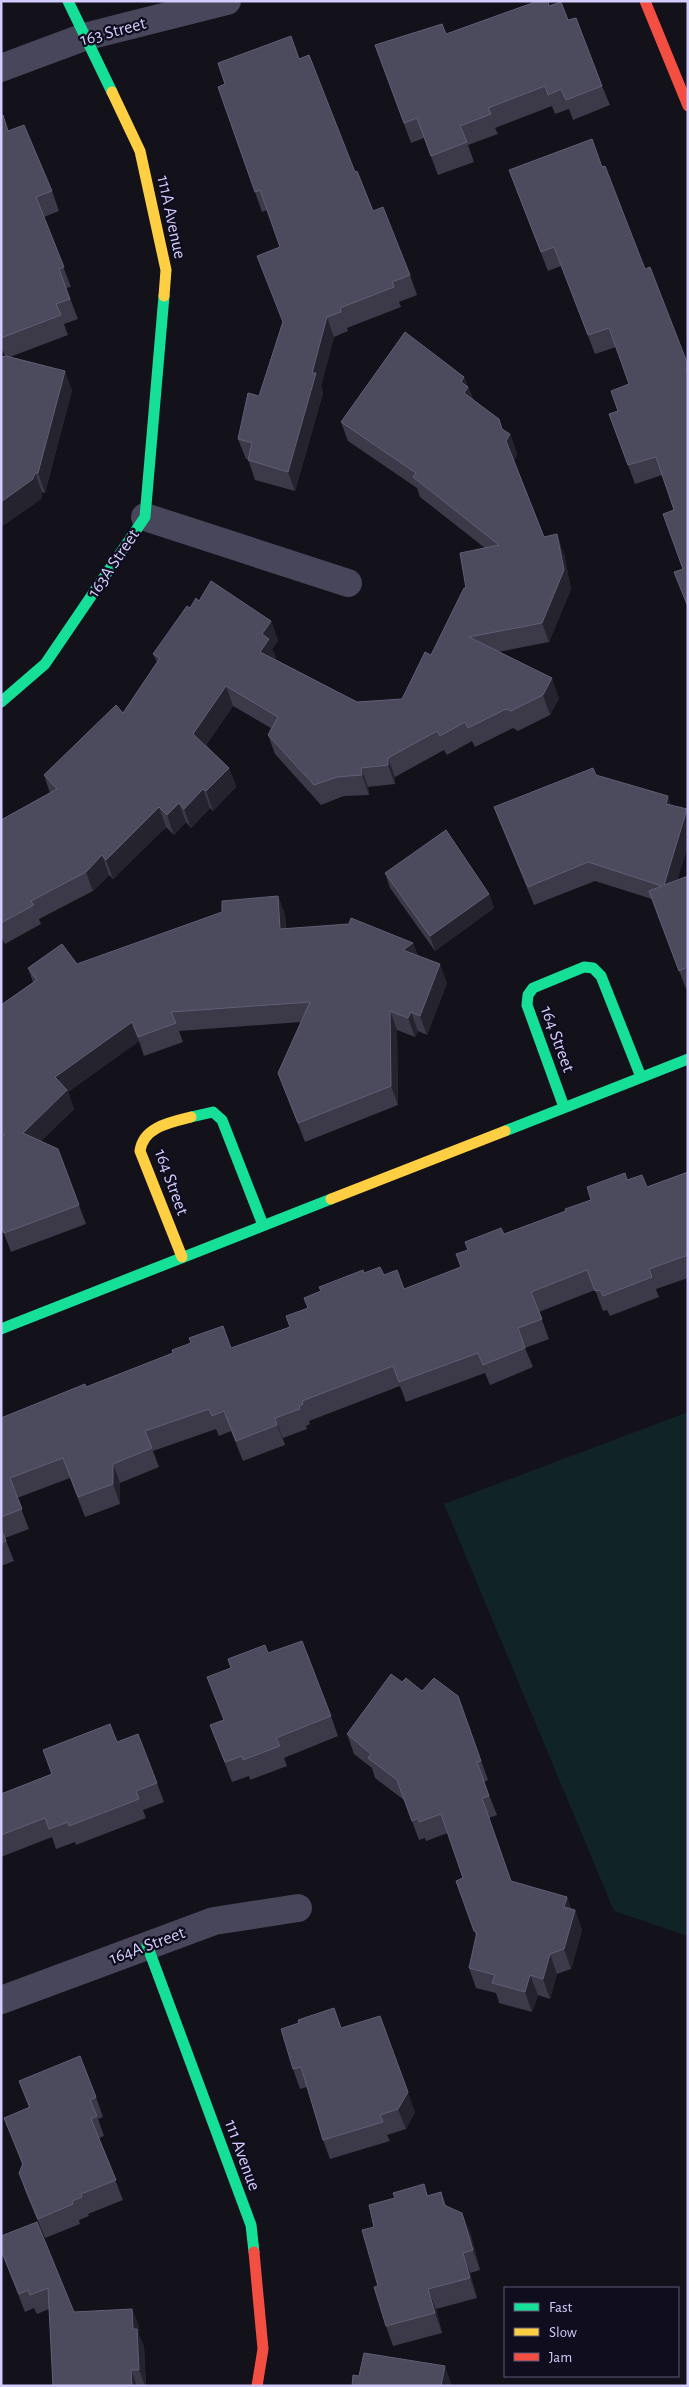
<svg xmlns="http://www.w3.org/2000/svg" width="689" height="2387" font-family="'Alegreya Sans',sans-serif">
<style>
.green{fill:#112425}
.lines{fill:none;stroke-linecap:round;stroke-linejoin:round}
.street{stroke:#47465b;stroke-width:28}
.fast{stroke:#16e098;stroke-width:11}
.slow{stroke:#ffcf43;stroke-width:11}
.jam{stroke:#f24e42;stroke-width:11}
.wall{fill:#3c3a49}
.shaded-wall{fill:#25232e}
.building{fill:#4c4a5d;stroke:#615e76}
.labels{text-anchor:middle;stroke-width:4.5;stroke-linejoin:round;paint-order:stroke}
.street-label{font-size:18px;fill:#d2cdfc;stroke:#100d1e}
</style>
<rect width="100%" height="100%" fill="#13111a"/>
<!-- green -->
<path class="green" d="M688,1412V1936L614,1911L444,1504Z"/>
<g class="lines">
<!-- street -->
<g class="street">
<path d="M1,68L84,37L227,1"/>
<path d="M145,517L348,583"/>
<path d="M1,2000L214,1921L298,1908"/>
</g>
<!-- fast -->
<g class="fast">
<path d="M68,1L112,92"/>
<path d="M1,702L45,664L145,517L164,296"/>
<path d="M564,1107L527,1005L528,995L533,988L584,967L593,968L601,976L641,1077"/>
<path d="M191,1117L213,1112L222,1120L263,1225"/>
<path d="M505,1131L688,1059"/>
<path d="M1,1329L331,1199"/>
<path d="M147,1945L251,2225L254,2252"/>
</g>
<!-- slow -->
<g class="slow">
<path d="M112,92L140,151L166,270L164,296"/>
<path d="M331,1199L505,1131"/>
<path d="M182,1257L140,1151C143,1127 171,1122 191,1117"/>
</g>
<!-- jam -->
<g class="jam">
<path d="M645,1L688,106"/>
<path d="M254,2252L263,2349L257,2386"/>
</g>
</g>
<!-- wall -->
<g class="wall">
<path d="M549,6L568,20L602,86L610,105L573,120L569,109L555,114L552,106L495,128L498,134L468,145L474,162L438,175L424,138L411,143L375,45L446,34Z"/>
<path d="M299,59L373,211L410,275L417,295L399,302L401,307L347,328L348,331L334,337L321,386L323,393L295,491L255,480L248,459H246L238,439L259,396L282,323L280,247L267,210L262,212L218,87Z"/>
<path d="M1,116L8,131L52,191L59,211L44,217L71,287L66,288L78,319L64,324L68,335L10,357L72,390L45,493L42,492L41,499L1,527V357L5,356L1,347Z"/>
<path d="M602,167L645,269L688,365V608L674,510L662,475L635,484L609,414L618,411L629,384L616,347L595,354L561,266L548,271L516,189Z"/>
<path d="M464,377L473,399L503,430L510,434L517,454L514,460L544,537L564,554L571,589L549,642L498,652L559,698L550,715L518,731L513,728L475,747L472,741L447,755L444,750L395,777V784L368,787L369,795L344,796L321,805L275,754L268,735L271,728L233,706L206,745L229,768L236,787L213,811L210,808L191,828L186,822L174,835L166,827L113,879L109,875L93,891L39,919L41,924L5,944L1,937V820L50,793L44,775L123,713L157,662L153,654L190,608L199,601L271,621L278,641L272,649L276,658L275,659L357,702L402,699L431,655L466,588L485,548L420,497L417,488L348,441L341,422Z"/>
<path d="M596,775L671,805L687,809L688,812V846L677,880L688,876V988L686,989L652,899L595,881L534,905L501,825L494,807Z"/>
<path d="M385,873L489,894L494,908L435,951L390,888Z"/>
<path d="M278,896L285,915L286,928L413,943L418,956L447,983L427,1035L418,1031L415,1037L397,1030L398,1105L305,1142L278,1073L301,1022L179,1031L183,1042L144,1056L139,1041L68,1092L74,1109L41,1141L58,1149L86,1224L11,1252L1,1226V1005L33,982L28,968L77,964Z"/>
<path d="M688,1172V1278L656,1289L659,1297L610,1316L607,1310L603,1311L595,1290L539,1312L549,1339L525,1348L533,1367L490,1385L485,1373L406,1402L400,1386L309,1421L310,1424L306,1426L307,1429L283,1438L285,1445L243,1461L231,1431L219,1436L216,1429L153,1451L159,1467L120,1483V1504L85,1517L70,1478L17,1498L29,1529L5,1538L14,1561L1,1566V1418L86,1387L231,1348L290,1327L308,1308L364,1273L384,1275L404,1289L460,1267L468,1250L504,1234L566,1211L591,1200L627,1180L647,1187Z"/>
<path d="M268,1653L331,1716L338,1736L284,1758L287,1766L250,1780L249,1776L232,1782L210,1725L223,1720Z"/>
<path d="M402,1682L422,1691L458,1696L488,1780L484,1782L497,1815L489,1818L511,1881L567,1897L571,1909L575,1910L582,1930L571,1969L557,1974L550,1999L538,1995L532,2012L499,2003L496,1993L476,1988L469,1968L476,1936L456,1881L463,1878L448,1833L426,1841L425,1838L419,1840L404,1800L375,1778L372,1768L354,1754L347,1734Z"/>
<path d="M117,1742L157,1783L164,1802L143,1810L146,1818L76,1845L75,1842L56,1849L52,1837L1,1857V1794L52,1774Z"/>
<path d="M342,2028L415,2112L406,2129L387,2135L390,2141L330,2159L323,2140L307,2087L300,2089L293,2069Z"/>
<path d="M19,2081L96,2097L103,2117L98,2119L104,2136L99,2138L123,2200L88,2214L89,2216L79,2220L80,2224L45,2238L26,2193L19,2173L22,2164L4,2118L29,2108Z"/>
<path d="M424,2184L428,2196L441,2192L446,2205L470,2232L480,2270L470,2273L477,2298L436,2309L442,2333L393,2346L386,2326L378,2286L374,2227L395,2198Z"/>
<path d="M1,2236L74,2312L132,2309L139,2327V2335L144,2347L146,2386H53L49,2309L37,2314L34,2308L25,2312L1,2251Z"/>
</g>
<!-- shaded-wall -->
<g class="shaded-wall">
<path d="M327,317L334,337L321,386L323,393L295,491L288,472L312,373Z"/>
<path d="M65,371L72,390L45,493L38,473Z"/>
<path d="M464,377L468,387L475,406L464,393L461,382Z"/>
<path d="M499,419L507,440L510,434L517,454L513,460L502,429Z"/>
<path d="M35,473L42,492L41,499L1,527V502Z"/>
<path d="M557,534L564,554L571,589L549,642L542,623Z"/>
<path d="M271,621L278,641L272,649L276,658L267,671L260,652L262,634Z"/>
<path d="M552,678L559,698L550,715L543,695Z"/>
<path d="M226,686L233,706L200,753L193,734Z"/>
<path d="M388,758L395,777V784L388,765Z"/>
<path d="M229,768L236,787L213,811L206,791Z"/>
<path d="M361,768L368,787L369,795L362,775Z"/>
<path d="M203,789L210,808L191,828L184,809Z"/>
<path d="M668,796L674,815L666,804Z"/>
<path d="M179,803L186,822L174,835L167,815Z"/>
<path d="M159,807L166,827L113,879L106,860Z"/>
<path d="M687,809L688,812V846L670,903L664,885Z"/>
<path d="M102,855L109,875L93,891L86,872Z"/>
<path d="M489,894L494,908L435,951L430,936Z"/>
<path d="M278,896L285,915L287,948L280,929Z"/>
<path d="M413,943L420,962L403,950Z"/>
<path d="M440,964L447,983L427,1035L420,1016Z"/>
<path d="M390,1011L397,1030L398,1105L391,1086Z"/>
<path d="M411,1012L418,1031L415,1037L408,1018Z"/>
<path d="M132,1022L139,1041L68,1092L74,1109L30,1152L23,1133L55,1077Z"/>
<path d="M275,1418L283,1438L285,1445L277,1425Z"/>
<path d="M113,1464L120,1483V1504L113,1484Z"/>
<path d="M567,1897L573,1915L575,1910L582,1930L571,1969L564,1949V1907Z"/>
<path d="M550,1954L557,1974L550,1999L543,1979Z"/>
<path d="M530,1975L538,1995L532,2012L525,1992Z"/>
<path d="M408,2092L415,2112L406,2129L398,2109Z"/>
<path d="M462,2213L470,2232L480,2270L473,2250Z"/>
<path d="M463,2253L470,2273L477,2298L470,2278Z"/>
<path d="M428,2289L436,2309L442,2333L435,2313Z"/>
<path d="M132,2309L139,2327V2335L144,2347L146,2386H145L139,2370L133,2329Z"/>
<path d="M445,2366L452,2386H441Z"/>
<path d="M131,2370L137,2386H132Z"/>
</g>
<!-- building -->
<g class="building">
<path d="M538,1H548L549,6L561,2L568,20L576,18L602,86L566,100L561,89L548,95L545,86L488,108L491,114L460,126L467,142L431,156L417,118L404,123L375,45L442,24L446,34Z"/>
<path d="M291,36L299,59L309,55L355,172L357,171L373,211L383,207L410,275L392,282L394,287L340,308L341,312L327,317L312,373H316L288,472L248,460L252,443L238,439L248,393L259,396L283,322L257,256L280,247L260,190L255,192L218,87L225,84L218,63Z"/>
<path d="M3,115L8,131L24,125L52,191L36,197L64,267L59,269L70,299L56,304L61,315L1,338V116Z"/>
<path d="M592,139L602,167L605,166L645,269L650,267L688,365V367L686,368L688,373V607L674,572L683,569L663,514L674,510L656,457L628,465L609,414L618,411L611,391L629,384L609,328L588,335L554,247L541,252L509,170Z"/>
<path d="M405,332L464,377L461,382L468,387L464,393L499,419L502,429L510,434L506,441L544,537L557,534L564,570L542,623L469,637L552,678L543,695L511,711L506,709L468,728L465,722L440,736L437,731L388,758V765L361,768L362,775L337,777L314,785L268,735L278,717L226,686L193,734L229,768L206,791L203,789L184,809L179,803L167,815L159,807L106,860L102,855L86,872L31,901L34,905L1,923V820L57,789L44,775L116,705L123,713L160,658L153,654L187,606L190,608L196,598L199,601L211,581L271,621L262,634L269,639L260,652L357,702L402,699L425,652L431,655L464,588H466L460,553L499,545L413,477L416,473L341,422Z"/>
<path d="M6,356L65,371L38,473H35L33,479L1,502V357Z"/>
<path d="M593,768L596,775L668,796L666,804L687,809L664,885L688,876V967L679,971L649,891L662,886L588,862L528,887L494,807Z"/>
<path d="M446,830L489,894L430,936L385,873Z"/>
<path d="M278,896L280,929L349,924L351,918L413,943L403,950L440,964L420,1016L411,1012L408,1018L390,1011L391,1086L298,1123L278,1073L310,1002L171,1012L176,1023L138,1037L132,1022L55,1077L67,1090L23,1133L58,1149L79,1205L4,1233L1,1225V1136L5,1135L1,1131V1005L37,980L28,968L62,944L77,964L222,912V901Z"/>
<path d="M688,1172V1255L649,1269L652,1277L603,1296L600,1290L595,1291L587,1270L531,1292L542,1319L518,1328L525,1348L483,1365L478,1353L399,1382L393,1366L302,1401L303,1404L299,1406L300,1409L275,1418L277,1425L236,1441L224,1411L212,1416L209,1409L145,1431L152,1448L113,1464V1484L78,1497L63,1458L10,1478L22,1509L1,1517V1418L85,1384L86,1387L173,1353L172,1350L191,1343L189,1338L223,1326L231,1348L290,1327L286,1316L308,1308L304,1298L321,1291L319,1287L363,1270L364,1273L380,1267L384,1275L397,1270L404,1289L461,1267L456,1254L468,1250L465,1242L501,1228L504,1234L566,1211L565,1209L591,1200L587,1187L625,1173L627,1180L642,1175L647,1187Z"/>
<path d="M1,1529L6,1541L1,1543Z"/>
<path d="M302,1641L331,1716L276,1738L280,1746L243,1760L242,1756L225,1762L210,1725L224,1720L207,1677L231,1668L228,1659L265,1645L268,1653Z"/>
<path d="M391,1674L402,1682L406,1678L422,1691L434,1678L458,1696L481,1761L477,1762L489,1796L482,1798L511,1881L567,1897L564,1907L575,1910L564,1949L550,1954L543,1979L530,1975L525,1992L492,1983L495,1975L469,1968L477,1932L474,1931L456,1881L463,1878L441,1814L419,1822L418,1818L412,1821L397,1780L368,1758L371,1754L347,1734Z"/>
<path d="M110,1724L117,1742L138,1734L157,1783L136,1791L139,1799L69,1826L68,1822L49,1829L45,1818L1,1835V1794L52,1774L43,1750Z"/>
<path d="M334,2008L341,2028L380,2016L408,2092L398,2109L380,2115L383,2122L323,2140L301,2067L293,2069L281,2029L299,2023L298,2020Z"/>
<path d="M80,2056L96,2097L90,2100L97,2116L91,2119L116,2180L81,2194L82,2197L72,2201L73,2204L38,2219L19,2173L23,2164L4,2118L30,2107L19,2081Z"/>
<path d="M424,2184L427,2196L441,2192L444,2205L462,2213L473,2250L463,2253L470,2278L428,2289L435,2313L386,2326L374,2287L378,2286L362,2230L374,2227L369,2205L395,2198L393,2193Z"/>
<path d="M37,2222L74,2312L132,2309L133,2329H137L139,2370H131L132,2386H53L48,2288L30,2295L28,2290L19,2294L1,2250V2236Z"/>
<path d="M364,2353L445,2366L441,2386H352L353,2375L359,2376Z"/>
</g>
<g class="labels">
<!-- street labels -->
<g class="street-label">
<text transform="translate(113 31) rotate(-15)" y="6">163 Street</text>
<text transform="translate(172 217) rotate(78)" y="6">111A Avenue</text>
<text transform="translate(113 563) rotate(-56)" y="6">163A Street</text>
<text transform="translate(558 1039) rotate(70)" y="6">164 Street</text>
<text transform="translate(172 1182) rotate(70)" y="6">164 Street</text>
<text transform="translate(147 1945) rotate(-20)" y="6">164A Street</text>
<text transform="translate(243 2155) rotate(70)" y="6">111 Avenue</text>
</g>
</g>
<!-- border -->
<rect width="689" height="2387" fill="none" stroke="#d2cdfc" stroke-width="5"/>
<!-- legend -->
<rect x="504" y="2287" width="175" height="90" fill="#100d1e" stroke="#5e5a77"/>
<rect x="514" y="2303" width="25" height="8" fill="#16e098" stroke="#5e5a77"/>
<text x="549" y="2312" font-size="15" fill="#d2cdfc">Fast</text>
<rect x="514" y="2328" width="25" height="8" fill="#ffcf43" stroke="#5e5a77"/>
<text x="549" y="2337" font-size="15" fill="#d2cdfc">Slow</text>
<rect x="514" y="2353" width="25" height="8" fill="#f24e42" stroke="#5e5a77"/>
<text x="549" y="2362" font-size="15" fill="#d2cdfc">Jam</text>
</svg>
